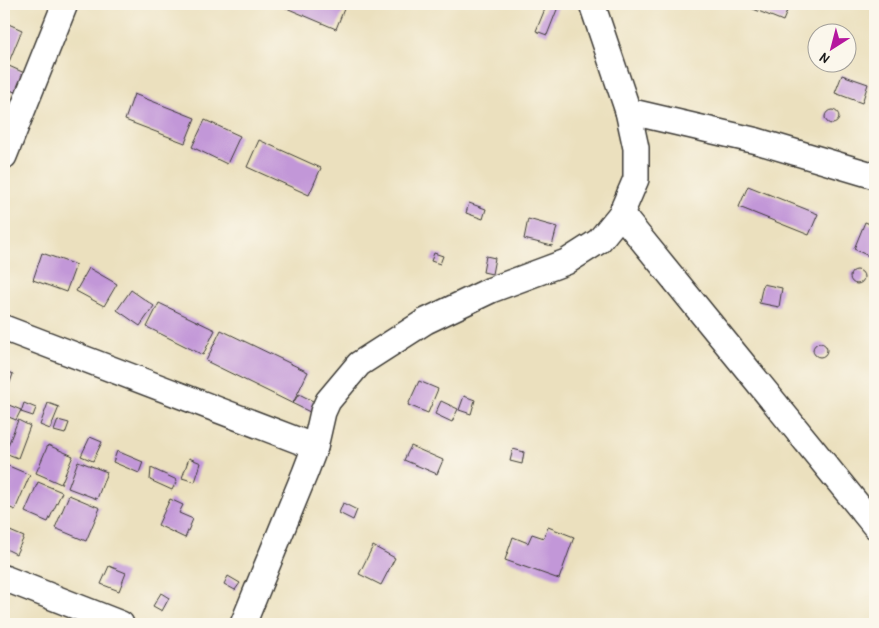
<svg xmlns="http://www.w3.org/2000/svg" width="879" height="628" font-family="'Patrick Hand',sans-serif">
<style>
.building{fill:#c297d8}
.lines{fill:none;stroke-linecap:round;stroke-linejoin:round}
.street-casing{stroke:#3b3934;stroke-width:28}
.street{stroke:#fff;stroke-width:25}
</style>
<rect width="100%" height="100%" fill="#fbf7ec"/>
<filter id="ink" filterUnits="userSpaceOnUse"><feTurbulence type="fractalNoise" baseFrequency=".02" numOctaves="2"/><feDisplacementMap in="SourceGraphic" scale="10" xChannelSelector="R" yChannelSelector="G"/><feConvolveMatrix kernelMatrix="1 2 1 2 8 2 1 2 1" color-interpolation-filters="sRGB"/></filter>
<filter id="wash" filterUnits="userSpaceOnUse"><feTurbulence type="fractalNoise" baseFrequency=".0096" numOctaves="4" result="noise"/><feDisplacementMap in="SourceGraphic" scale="20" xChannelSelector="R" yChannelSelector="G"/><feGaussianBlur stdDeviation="1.12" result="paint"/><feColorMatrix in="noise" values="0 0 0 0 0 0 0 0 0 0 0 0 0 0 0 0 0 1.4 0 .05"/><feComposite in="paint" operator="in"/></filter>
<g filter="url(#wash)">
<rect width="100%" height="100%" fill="#ebe0be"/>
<g id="blocks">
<!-- building -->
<g class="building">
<path d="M277,4H346L336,29Z"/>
<path d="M547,4L558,7L547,35L536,31Z"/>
<path d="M741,4H790L783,21Z"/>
<path d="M4,22L22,30L4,74Z"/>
<path d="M9,66L29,75L21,95L4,87V77Z"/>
<path d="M842,75L868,84L862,103L835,93Z"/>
<path d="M134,94L195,118L185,143L125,120Z"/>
<circle cx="832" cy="117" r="7"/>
<path d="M205,120L240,136L227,164L192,147Z"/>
<path d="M259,140L321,168L309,195L247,167Z"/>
<path d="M748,186L818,214L809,235L739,207Z"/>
<path d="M469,203L486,209L483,219L466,213Z"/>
<path d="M528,219L557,227L552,246L524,239Z"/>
<path d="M865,222L875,226V259L854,249Z"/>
<path d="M42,253L76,265L66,292L33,280Z"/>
<path d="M434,253L443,256L440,264L431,261Z"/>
<path d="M486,256L495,258L492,274L483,272Z"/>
<path d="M89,268L117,284L104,306L76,291Z"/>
<circle cx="857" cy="277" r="7"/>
<path d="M763,284L782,288L779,307L759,303Z"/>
<path d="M131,290L154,306L140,326L117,310Z"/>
<path d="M159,303L215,330L203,355L147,327Z"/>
<path d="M221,330L308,372L293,403L299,394L319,404L314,414L206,361Z"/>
<circle cx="820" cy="350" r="7"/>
<path d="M5,371L13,374L4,399V375Z"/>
<path d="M419,381L438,389L428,413L408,405Z"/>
<path d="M464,396L475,400L471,414L459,410Z"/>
<path d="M441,401L458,409L452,422L435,414Z"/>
<path d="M4,403L21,410L16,420L4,415Z"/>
<path d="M24,403L36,408L33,416L21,412Z"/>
<path d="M48,403L59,407L50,429L40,425Z"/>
<path d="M18,420L30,426L18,458L5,453Z"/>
<path d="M58,420L69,423L65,434L54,431Z"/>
<path d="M90,437L102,442L93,461L81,456Z"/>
<path d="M48,445L73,456L61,484L36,473Z"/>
<path d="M411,446L443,460L437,474L404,460Z"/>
<path d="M513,449L524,452L522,464L510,461Z"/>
<path d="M117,451L143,462L139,473L113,462Z"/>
<path d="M189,458L201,463L195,482L182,478Z"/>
<path d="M78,461L107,472L97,499L68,488Z"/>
<path d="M4,464L30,475L15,510L4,505Z"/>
<path d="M151,468L177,480L172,490L150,480Z"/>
<path d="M38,482L62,492L48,522L25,512Z"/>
<path d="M69,495L100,508L86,541L55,528Z"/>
<path d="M170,499L183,505L179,513L193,519L185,538L158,525Z"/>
<path d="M343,503L357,510L353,520L339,513Z"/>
<path d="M548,527L574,537L559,579L505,560L513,537L528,543L532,534L544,538Z"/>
<path d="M10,531L24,537L16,554L4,548Z"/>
<path d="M373,546L395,558L381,585L359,574Z"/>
<path d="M109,566L126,573L119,591L101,584Z"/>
<path d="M228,576L240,583L235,590L224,584Z"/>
<path d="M161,593L169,598L162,611L153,606Z"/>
</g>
</g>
</g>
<g filter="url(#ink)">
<use href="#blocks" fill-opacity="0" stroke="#3b3934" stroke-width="1"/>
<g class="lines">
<defs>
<g id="street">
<path d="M628,111L757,141L875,176"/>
<path d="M4,156L65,4"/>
<path d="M621,214L875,526"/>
<path d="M4,328L315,447"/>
<path d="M4,578L121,624"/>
<path d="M243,624L305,473L315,447L323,412L328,401L359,364L426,321L491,290L566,262L599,241L621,214L636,179V148L628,111L592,4"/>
</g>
</defs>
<!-- street casing -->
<use href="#street" class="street-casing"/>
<!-- street -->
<use href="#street" class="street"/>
</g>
</g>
<!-- margin -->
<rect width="879" height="628" fill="none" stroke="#fbf7ec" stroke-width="20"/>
<!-- north arrow -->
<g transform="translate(832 48) rotate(216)"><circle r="24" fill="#fbf7ec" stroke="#a29f99"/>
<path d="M0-4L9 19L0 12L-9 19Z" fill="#b5179e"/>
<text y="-8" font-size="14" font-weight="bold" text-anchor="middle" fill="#1c1c1c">N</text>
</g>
</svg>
